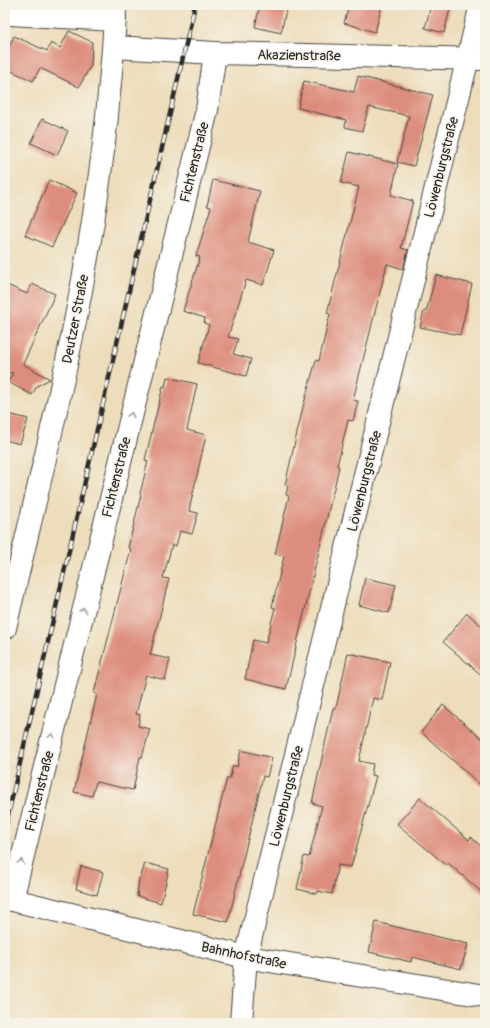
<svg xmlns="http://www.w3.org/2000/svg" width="490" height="1028" font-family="Pangolin,sans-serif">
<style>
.building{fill:#dd8d7d}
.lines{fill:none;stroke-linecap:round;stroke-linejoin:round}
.minor-casing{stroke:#484641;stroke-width:24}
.major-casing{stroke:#484641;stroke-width:24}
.minor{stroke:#fff;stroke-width:22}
.major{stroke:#fff;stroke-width:22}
.rail-casing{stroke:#2b2b2b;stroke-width:4.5}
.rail{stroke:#f7f3e8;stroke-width:3;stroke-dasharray:9;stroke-linecap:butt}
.oneway{stroke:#a0a0a0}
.labels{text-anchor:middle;stroke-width:3;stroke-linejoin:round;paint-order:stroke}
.street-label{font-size:14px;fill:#2b2b2b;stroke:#f7f3e8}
</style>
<rect width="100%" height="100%" fill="#f7f3e8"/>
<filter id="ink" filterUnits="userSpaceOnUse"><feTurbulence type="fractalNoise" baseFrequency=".025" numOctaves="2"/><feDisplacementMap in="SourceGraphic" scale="8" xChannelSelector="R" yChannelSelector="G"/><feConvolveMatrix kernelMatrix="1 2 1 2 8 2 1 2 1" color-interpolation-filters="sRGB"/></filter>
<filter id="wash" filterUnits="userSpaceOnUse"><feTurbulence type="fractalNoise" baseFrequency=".012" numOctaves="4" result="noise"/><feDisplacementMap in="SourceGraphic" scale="16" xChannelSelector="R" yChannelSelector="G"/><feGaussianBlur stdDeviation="0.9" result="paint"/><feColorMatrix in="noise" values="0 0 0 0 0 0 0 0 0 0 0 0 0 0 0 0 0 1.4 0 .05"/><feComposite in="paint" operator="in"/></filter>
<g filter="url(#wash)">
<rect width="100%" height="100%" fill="#edddbb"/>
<g id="blocks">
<!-- building -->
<g class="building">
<path d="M260,5H287L281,33L255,27Z"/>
<path d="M349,5H382L375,32L344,23Z"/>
<path d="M431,5H451L444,33L425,28Z"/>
<path d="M69,31L92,42L91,65L79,87L40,68L33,81L5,68V56L14,36L47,51L51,43L60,48Z"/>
<path d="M358,76L433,95L414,166L397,162L409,116L369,107L362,131L345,127L346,120L298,108L304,81L354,92Z"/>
<path d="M42,119L68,131L57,155L31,143Z"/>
<path d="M349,152L398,164L391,195L413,201L401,248L408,250L403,269L387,264L353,400L358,401L353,421L348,420L337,466L339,467L286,689L245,679L253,640L266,643L275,608L272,607L284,556L275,554L289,496L286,495L288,486L285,485L303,407L316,360L319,361L330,314L327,313L359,187L341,183Z"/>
<path d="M49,180L77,193L52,247L25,235Z"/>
<path d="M213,180L260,191L248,242L274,250L263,285L246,280L228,337L238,339L233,354L251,359L246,376L198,363L209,325L204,323L205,318L183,311L200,257L196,256L211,207L207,206Z"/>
<path d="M436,275L472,284L460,335L420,327L424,311L426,312Z"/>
<path d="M5,284L27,294L32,284L55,294L23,364L50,379L37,386L32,395L8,382L13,373L5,372Z"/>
<path d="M167,377L197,384L187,430L206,435L189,511L198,513L192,534L180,531L176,546L172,545L163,578L169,579L150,655L170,659L165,680L146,675L136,714L140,715L138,726L150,729L142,757H140L133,790L96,782L92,796L74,792L97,694L94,693L131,549L128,548L141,495L140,494L148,461L145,460L163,386L165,387Z"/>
<path d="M5,413L28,419L20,444L5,440Z"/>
<path d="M365,578L396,585L389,613L359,605Z"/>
<path d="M467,613L485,629V678L443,642Z"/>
<path d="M348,653L390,662L382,700L373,698L359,761L373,764L371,775L376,776L351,867L338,865L332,894L318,891L317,894L297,889L304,856L309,857L322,806L312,803L333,708H336Z"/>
<path d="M443,705L485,741V789L421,732Z"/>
<path d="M241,750L272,758L267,777L263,776L228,922L193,914L227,778H230L233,765L237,767Z"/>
<path d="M420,798L469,840L471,837L485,850V895L448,863L446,865L397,824Z"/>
<path d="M145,863L169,869L161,903L137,896L139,878L141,876Z"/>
<path d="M81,866L103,872L97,895L76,889Z"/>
<path d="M376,922L468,944L461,969L412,957L411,962L369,952Z"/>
</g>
</g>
</g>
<g filter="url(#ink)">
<use href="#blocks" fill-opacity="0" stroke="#484641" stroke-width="1"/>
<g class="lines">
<defs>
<g id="minor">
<path d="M5,11L10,14L115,20"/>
<path d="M114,47L215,53L485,59"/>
<path d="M5,898L246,957L485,996"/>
<path d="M12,900L207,110L215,53"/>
<path d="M241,1023L246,957L481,5"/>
</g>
<path id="major" d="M5,628C45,458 89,290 107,116C110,79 115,42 115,5"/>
</defs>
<!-- minor casing -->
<use href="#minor" class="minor-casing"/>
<!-- major casing -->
<use href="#major" class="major-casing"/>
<!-- minor -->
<use href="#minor" class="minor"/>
<!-- major -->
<use href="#major" class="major"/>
<defs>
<path id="rail" d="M5,828L195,5"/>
</defs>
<!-- rail casing -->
<use href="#rail" class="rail-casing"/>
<!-- rail -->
<use href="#rail" class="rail"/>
</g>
<!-- one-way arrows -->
<defs><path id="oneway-chevron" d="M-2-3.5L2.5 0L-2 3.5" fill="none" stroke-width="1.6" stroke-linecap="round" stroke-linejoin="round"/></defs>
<g class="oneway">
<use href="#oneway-chevron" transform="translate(131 415) rotate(-76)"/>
<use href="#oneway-chevron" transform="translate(83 610) rotate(-76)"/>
<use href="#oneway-chevron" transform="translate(52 736) rotate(-76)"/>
<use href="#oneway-chevron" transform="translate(21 862) rotate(-76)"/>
</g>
</g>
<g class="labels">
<!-- street labels -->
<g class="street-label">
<text transform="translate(299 55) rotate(1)" y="5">Akazienstraße</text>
<text transform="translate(194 162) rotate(-76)" y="5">Fichtenstraße</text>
<text transform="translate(441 167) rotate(-76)" y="5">Löwenburgstraße</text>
<text transform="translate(75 319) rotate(-79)" y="5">Deutzer Straße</text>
<text transform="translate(116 477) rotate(-76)" y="5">Fichtenstraße</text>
<text transform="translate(364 481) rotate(-76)" y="5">Löwenburgstraße</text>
<text transform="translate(39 791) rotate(-76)" y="5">Fichtenstraße</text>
<text transform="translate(286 796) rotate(-76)" y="5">Löwenburgstraße</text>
<text transform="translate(244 955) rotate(12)" y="5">Bahnhofstraße</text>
</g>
</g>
<!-- margin -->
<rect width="490" height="1028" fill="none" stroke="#f7f3e8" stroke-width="20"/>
</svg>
